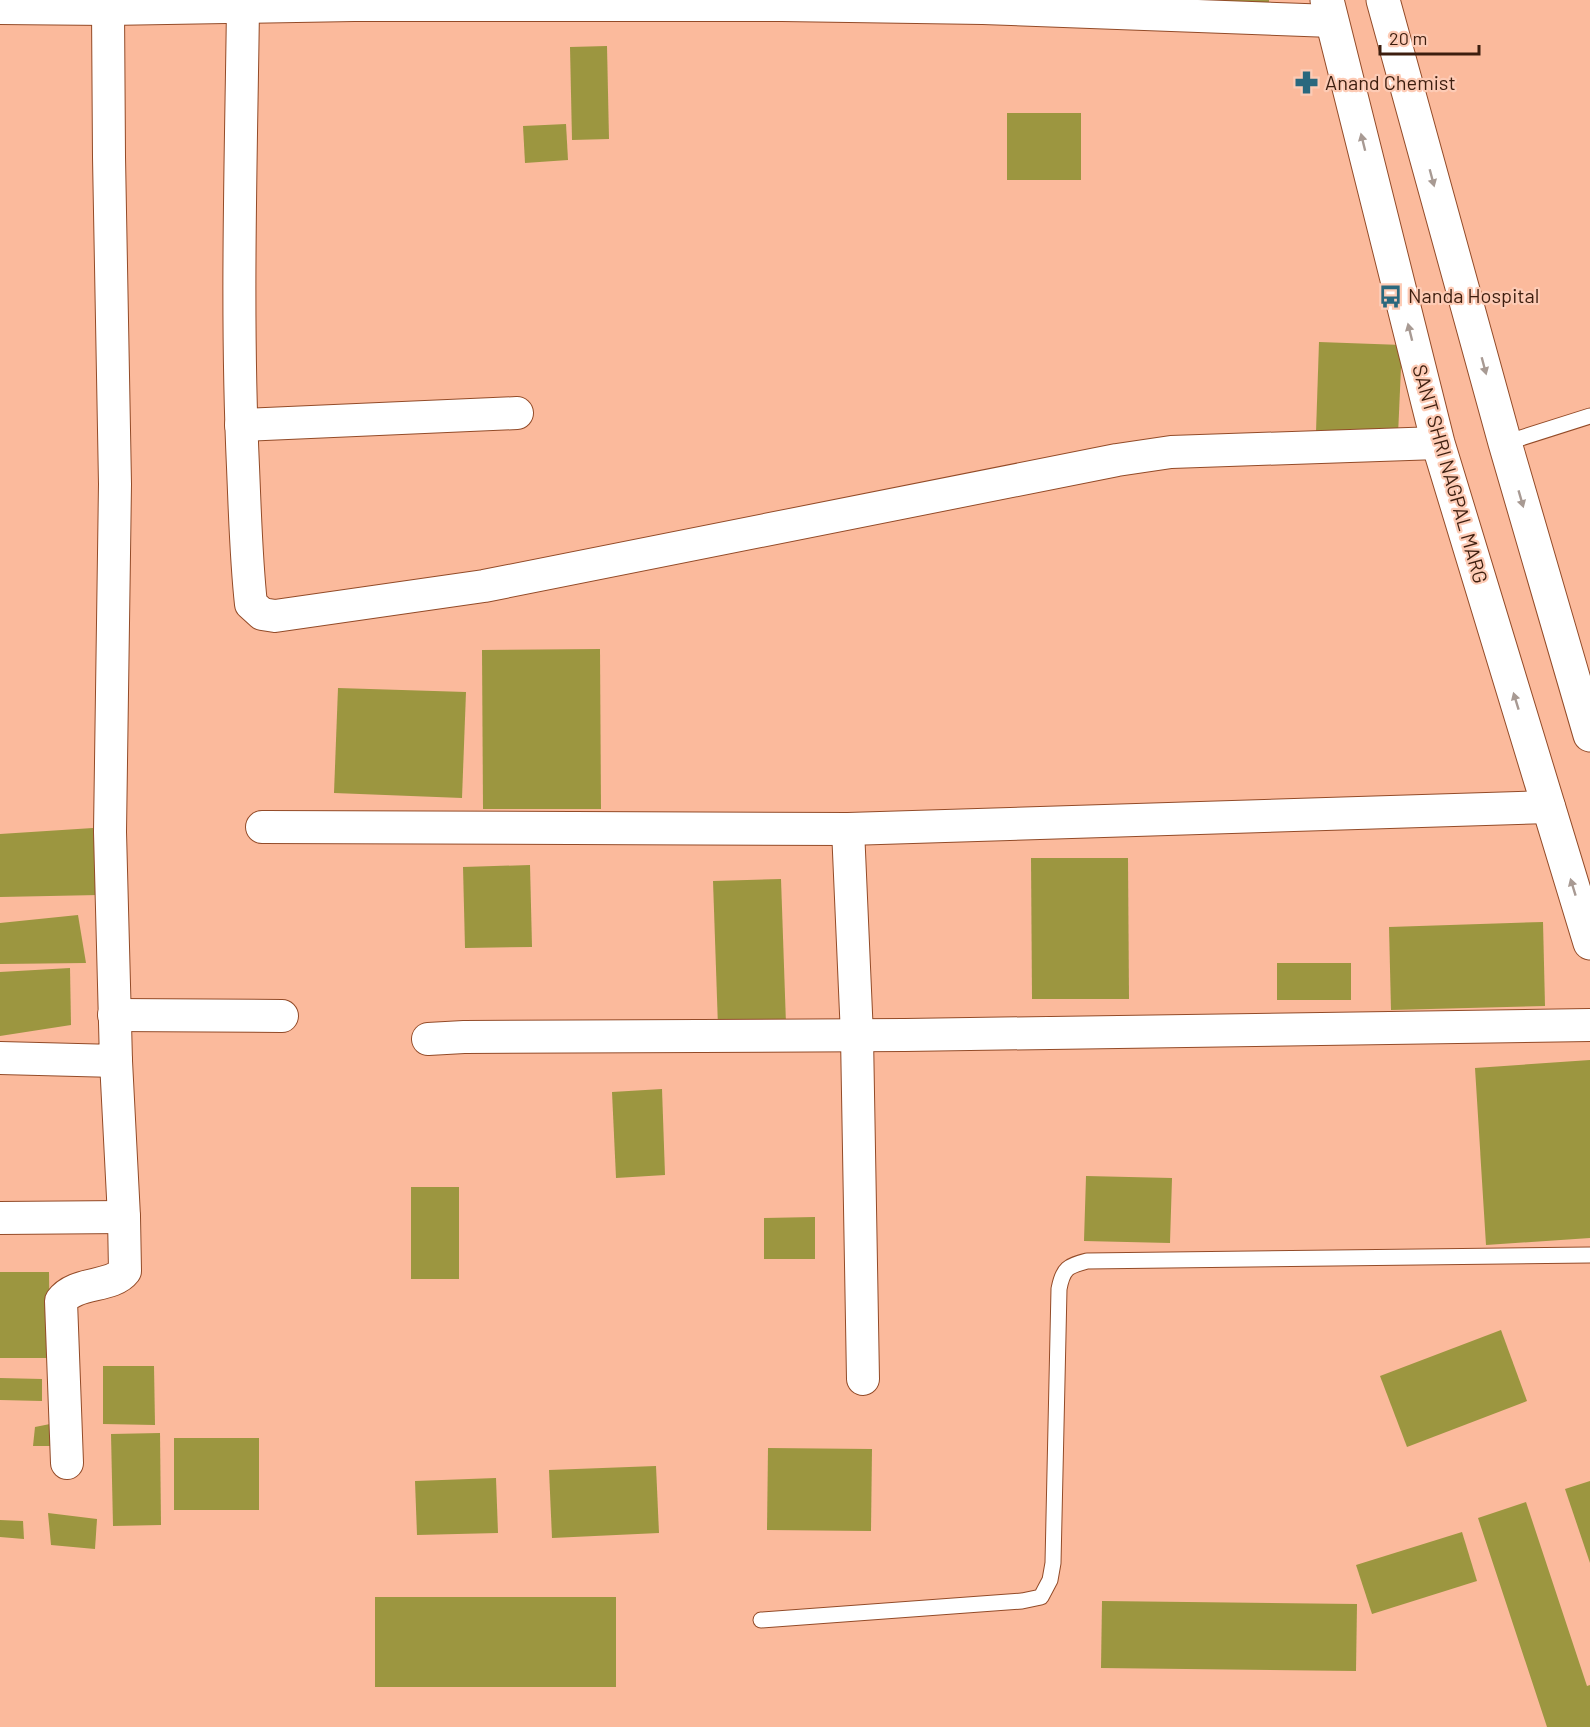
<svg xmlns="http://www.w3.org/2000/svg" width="1590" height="1727" font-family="Barlow,sans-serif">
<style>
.building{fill:#9c9640}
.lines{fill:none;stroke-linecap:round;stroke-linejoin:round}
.service-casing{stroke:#934b28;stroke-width:17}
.minor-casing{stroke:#934b28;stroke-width:34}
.secondary-casing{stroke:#934b28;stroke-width:35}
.service{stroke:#fff;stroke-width:15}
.minor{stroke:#fff;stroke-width:32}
.secondary{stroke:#fff;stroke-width:33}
.oneway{fill:#a89a93}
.labels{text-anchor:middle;stroke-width:4.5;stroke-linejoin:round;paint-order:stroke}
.poi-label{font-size:20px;fill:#3d1e0f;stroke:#fdcbb5;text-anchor:start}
.street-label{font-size:20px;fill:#3d1e0f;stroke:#fdcbb5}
</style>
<rect width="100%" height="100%" fill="#fbba9c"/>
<!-- building -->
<g class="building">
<path d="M1201,0H1269V5L1201,6Z"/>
<path d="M607,46L609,139L572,140L570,47Z"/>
<rect x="1007" y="113" width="74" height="67"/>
<path d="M566,124L568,160L525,163L523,126Z"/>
<path d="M1319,342L1402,345L1398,435L1316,432Z"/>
<path d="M600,649L601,809H483L482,650Z"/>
<path d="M338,688L466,692L462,798L334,793Z"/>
<path d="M93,828L99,895L0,897V834Z"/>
<path d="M1031,858H1128L1129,999H1032Z"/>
<path d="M530,865L532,947L465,948L463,867Z"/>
<path d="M781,879L786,1024L718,1027L713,881Z"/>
<path d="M78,915L86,963L0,964V923Z"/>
<path d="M1543,922L1545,1006L1391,1010L1389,927Z"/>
<rect x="1277" y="963" width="74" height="37"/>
<path d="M70,968L71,1025L0,1036V972Z"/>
<path d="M1590,1060V1238L1486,1245L1475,1068Z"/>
<path d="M662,1089L665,1175L616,1178L612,1092Z"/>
<path d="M1086,1176L1172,1178L1170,1243L1084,1241Z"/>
<rect x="411" y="1187" width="48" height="92"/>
<path d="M815,1217V1259H764V1218Z"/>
<path d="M0,1272H49L50,1358H0Z"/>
<path d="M1501,1330L1527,1401L1407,1447L1380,1376Z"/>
<path d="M103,1366H154L155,1425L103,1424Z"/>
<path d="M0,1378L42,1379V1401L0,1400Z"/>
<path d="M55,1423L63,1446H33L35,1427Z"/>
<path d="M160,1433L161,1525L113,1526L111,1434Z"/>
<rect x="174" y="1438" width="85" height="72"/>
<path d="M768,1448L872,1449L871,1531L767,1530Z"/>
<path d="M656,1466L659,1533L552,1538L549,1470Z"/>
<path d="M496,1478L498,1533L417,1535L415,1481Z"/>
<path d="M1590,1481V1563L1565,1489Z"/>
<path d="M1526,1502L1587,1686L1590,1685V1727H1547L1478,1518Z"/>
<path d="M48,1513L97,1519L95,1549L51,1545Z"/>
<path d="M0,1520L23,1521L24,1539L0,1537Z"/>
<path d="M1462,1532L1477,1581L1372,1614L1356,1565Z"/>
<rect x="375" y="1597" width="241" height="90"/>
<path d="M1102,1601L1357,1604L1356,1671L1101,1668Z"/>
</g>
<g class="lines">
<defs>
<g id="service">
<path d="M1505,443L1590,416"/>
<path d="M761,1620L1022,1601L1041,1597L1050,1580L1053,1563L1059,1289C1063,1268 1068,1266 1087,1261L1590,1255"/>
</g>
<g id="minor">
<path d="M243,7C241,160 236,314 243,467C245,513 246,559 251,604L262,614L275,616L484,586L1117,460L1171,452L1438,443"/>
<path d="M0,8L108,9L354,5H782L983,8L1332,21"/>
<path d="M241,425L517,413"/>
<path d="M262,827L848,829L1549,807"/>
<path d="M848,829L857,1036L863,1379"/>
<path d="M114,1015L282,1016"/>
<path d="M428,1039L464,1037L905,1035L1590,1025"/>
<path d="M0,1058L116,1061L110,832L115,484L109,157L108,9"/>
<path d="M0,1218L124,1217"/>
<path d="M67,1463L61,1301C75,1281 112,1288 125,1271L124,1217L116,1061"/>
</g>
<g id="secondary">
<path d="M1327,0L1438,443L1590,943"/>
<path d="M1383,0L1505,443L1590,735"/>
</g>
</defs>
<!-- service casing -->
<use href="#service" class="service-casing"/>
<!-- minor casing -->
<use href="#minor" class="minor-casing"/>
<!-- secondary casing -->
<use href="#secondary" class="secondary-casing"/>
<!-- service -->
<use href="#service" class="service"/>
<!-- minor -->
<use href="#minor" class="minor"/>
<!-- secondary -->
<use href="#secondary" class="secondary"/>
</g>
<!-- one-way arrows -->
<defs><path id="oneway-solid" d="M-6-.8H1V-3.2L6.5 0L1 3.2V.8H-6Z" transform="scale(1.5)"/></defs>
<g class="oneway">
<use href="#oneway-solid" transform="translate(1363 142) rotate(-104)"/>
<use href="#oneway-solid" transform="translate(1432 178) rotate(75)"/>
<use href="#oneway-solid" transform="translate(1410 332) rotate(-104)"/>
<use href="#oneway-solid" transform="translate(1484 366) rotate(75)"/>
<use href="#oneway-solid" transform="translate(1521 499) rotate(74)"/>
<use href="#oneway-solid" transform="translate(1516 701) rotate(-107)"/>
<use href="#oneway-solid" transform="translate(1573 887) rotate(-107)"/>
</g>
<!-- icons -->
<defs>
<symbol id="pharmacy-bare" viewBox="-9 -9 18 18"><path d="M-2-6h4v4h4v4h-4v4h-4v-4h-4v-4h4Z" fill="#2a687e" stroke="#fdcbb5" stroke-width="2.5" paint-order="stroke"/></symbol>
<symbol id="bus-bare" viewBox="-9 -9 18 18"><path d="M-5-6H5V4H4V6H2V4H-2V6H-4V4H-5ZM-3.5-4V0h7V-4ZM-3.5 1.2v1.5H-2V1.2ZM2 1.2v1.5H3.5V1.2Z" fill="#2a687e" stroke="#fdcbb5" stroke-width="2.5" paint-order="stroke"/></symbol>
</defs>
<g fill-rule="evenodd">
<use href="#pharmacy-bare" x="1290" y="66" width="33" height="33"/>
<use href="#bus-bare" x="1374" y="280" width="33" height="33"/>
</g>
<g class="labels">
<!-- poi labels -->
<g class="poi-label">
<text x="1325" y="90">Anand Chemist</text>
<text x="1408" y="303">Nanda Hospital</text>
</g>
<!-- street labels -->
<g class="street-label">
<text transform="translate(1450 474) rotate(74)" y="7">SANT SHRI NAGPAL MARG</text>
</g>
</g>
<!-- scale -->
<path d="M1380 45v9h99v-9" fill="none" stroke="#3d1e0f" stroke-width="3"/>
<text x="1389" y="45" font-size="18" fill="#3d1e0f" stroke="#fdcbb5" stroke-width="4.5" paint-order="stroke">20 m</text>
</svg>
